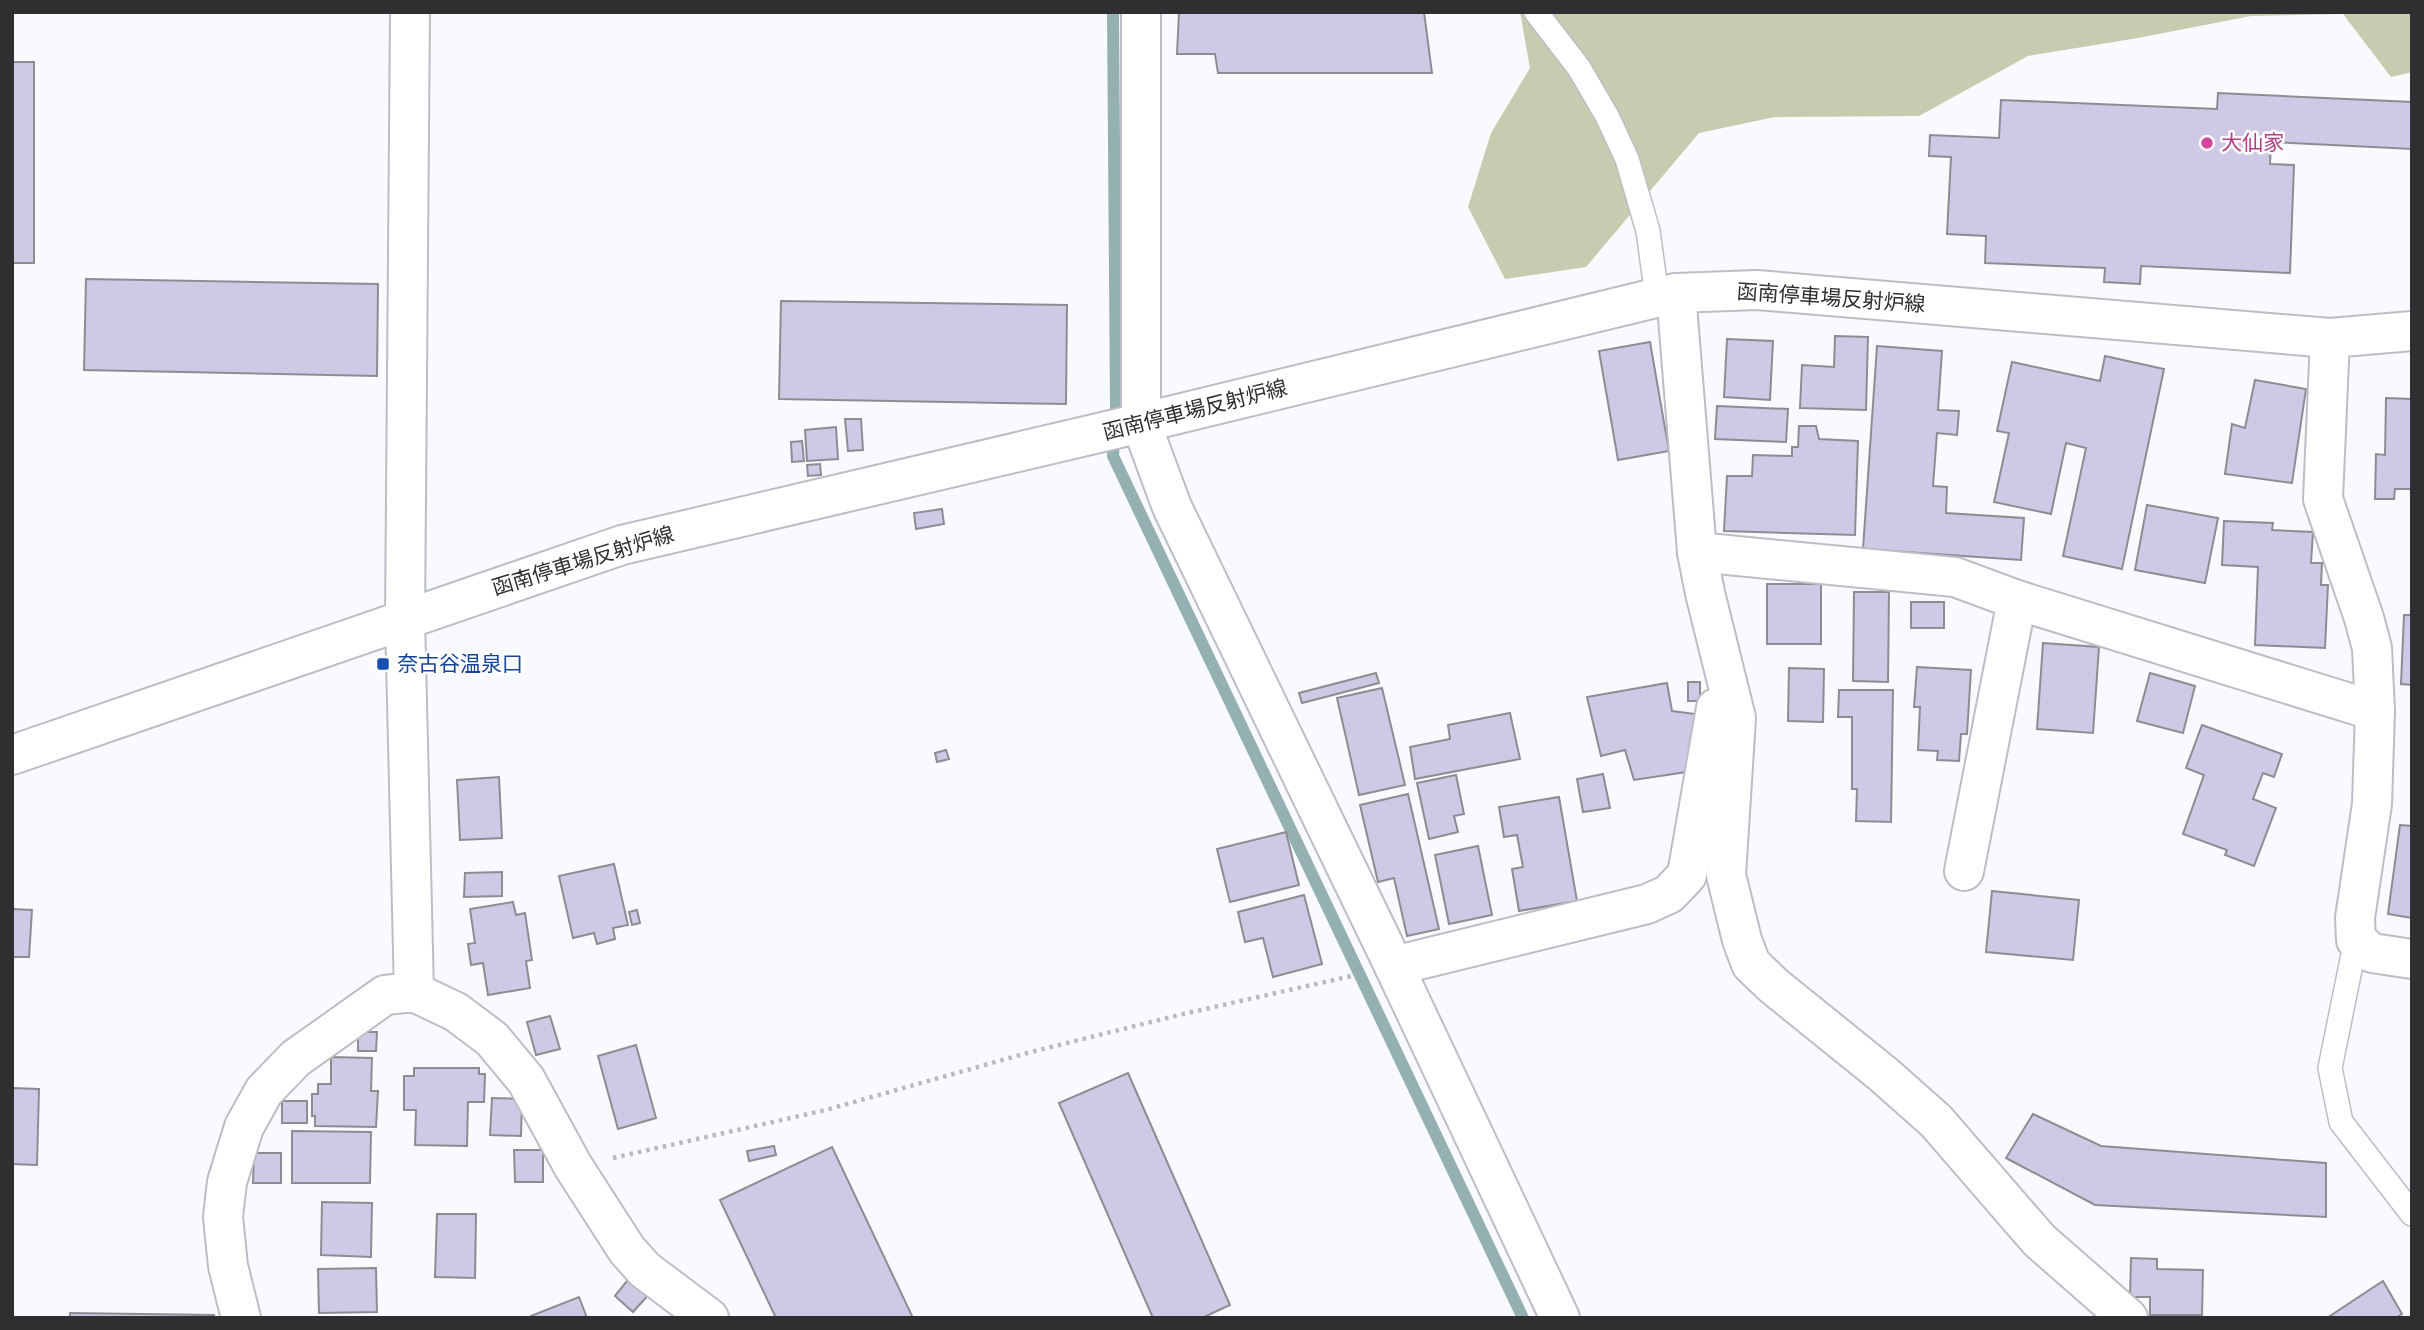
<svg xmlns="http://www.w3.org/2000/svg" width="2424" height="1330" font-family="Quicksand,'Noto Sans JP',sans-serif">
<style>
.forest{fill:#c5ccaf}
.lines{fill:none;stroke-linecap:round;stroke-linejoin:round}
.stream{stroke:#95b0b1;stroke-width:12}
.building{fill:#cfc9e6;stroke:#8e8c92;stroke-width:2}
.lane-casing{stroke:#bbbec4;stroke-width:26}
.street-casing{stroke:#bbbec4;stroke-width:42}
.secondary-casing{stroke:#bbbec4;stroke-width:42}
.path{stroke:#b8babd;stroke-width:4.5;stroke-dasharray:3.5 5;stroke-linecap:butt}
.lane{stroke:#fff;stroke-width:23}
.street{stroke:#fff;stroke-width:38}
.secondary{stroke:#fff;stroke-width:38}
.hotel-dot{fill:#d1479c;stroke:#fff;stroke-width:2.5}
.transit-dot{fill:#1a4fb4;stroke:#fff;stroke-width:2.5}
.labels{text-anchor:middle;stroke-width:5;stroke-linejoin:round;paint-order:stroke}
.hotel-label{font-size:21px;fill:#b23c85;stroke:#fff;text-anchor:start}
.street-label{font-size:21px;fill:#2e2f31;stroke:#fff}
.transit-label{font-size:21px;fill:#164399;stroke:#fff;text-anchor:start}
</style>
<rect width="100%" height="100%" fill="#f8fafe"/>
<!-- forest -->
<path class="forest" d="M1520,12H2412V72L2391,77L2343,14L2251,16L2138,38L2028,56L1919,116L1775,117L1699,133L1586,267L1505,279L1468,207L1491,133L1530,68Z"/>
<g class="lines">
<!-- stream -->
<path class="stream" d="M1113,12L1116,407L1113,456L1523,1318"/>
</g>
<!-- building -->
<g class="building">
<path d="M1179,12H1424L1432,73H1218L1215,54H1177Z"/>
<rect x="12" y="62" width="22" height="201"/>
<path d="M2218,93L2412,102V149L2271,142L2270,164L2294,165L2290,273L2141,266L2140,284L2104,282L2105,268L1985,263L1986,236L1947,234L1951,157L1929,156L1930,135L1999,138L2001,100L2217,109Z"/>
<path d="M86,279L378,284L377,376L84,370Z"/>
<path d="M781,301L1067,305L1066,404L779,399Z"/>
<path d="M1835,336L1868,337L1866,410L1800,408L1802,365L1834,367Z"/>
<path d="M1727,339L1773,341L1770,400L1724,397Z"/>
<path d="M1650,342L1669,451L1618,460L1599,351Z"/>
<path d="M1877,346L1942,351L1938,410L1959,411L1957,435L1937,433L1933,486L1947,487L1946,513L2024,518L2021,560L1863,549Z"/>
<path d="M2105,356L2164,369L2122,569L2063,556L2086,448L2066,443L2051,514L1994,502L2009,433L1997,431L2012,362L2100,381Z"/>
<path d="M2255,380L2306,389L2292,483L2225,474L2232,424L2245,428Z"/>
<path d="M2386,398L2412,399V489H2395L2394,499H2375L2376,454L2385,455Z"/>
<path d="M1717,406L1788,409L1786,442L1715,439Z"/>
<path d="M845,419H861L863,450L848,451Z"/>
<path d="M1799,426H1816L1819,439L1858,441L1855,535L1724,531L1727,476H1752L1753,455L1792,456V447H1798Z"/>
<path d="M836,427L838,459L807,461L805,430Z"/>
<path d="M802,441L804,461L792,462L791,442Z"/>
<path d="M820,464L821,475L808,476L807,465Z"/>
<path d="M2147,505L2218,518L2205,583L2135,570Z"/>
<path d="M942,509L944,524L916,529L914,513Z"/>
<path d="M2224,521L2273,523L2272,530L2313,532L2311,563H2322L2321,585H2328L2325,648L2255,645L2258,567L2222,565Z"/>
<rect x="1767" y="584" width="54" height="60"/>
<path d="M1854,592H1889L1888,682L1853,681Z"/>
<rect x="1911" y="602" width="33" height="26"/>
<path d="M2404,615H2412V685L2401,684Z"/>
<path d="M2043,643L2099,647L2093,733L2037,729Z"/>
<path d="M1917,667L1971,670L1967,734H1961L1959,761L1937,760L1938,751L1918,750L1920,707H1914Z"/>
<path d="M1789,668L1824,669L1823,722L1788,721Z"/>
<path d="M1376,673L1379,683L1302,703L1299,693Z"/>
<path d="M2150,673L2195,686L2183,733L2137,721Z"/>
<rect x="1688" y="682" width="12" height="19"/>
<path d="M1667,683L1672,711L1696,714L1686,772L1634,780L1625,750L1601,756L1587,697Z"/>
<path d="M1382,688L1405,785L1359,795L1337,698Z"/>
<path d="M1839,690H1893L1891,822L1856,821L1857,789H1852V717H1838Z"/>
<path d="M1510,713L1520,759L1415,779L1410,747L1450,739L1448,725Z"/>
<path d="M2202,725L2282,754L2274,777L2263,773L2253,799L2276,808L2254,866L2225,855L2227,850L2183,834L2204,775L2186,768Z"/>
<path d="M946,750L949,759L937,762L935,753Z"/>
<path d="M1603,774L1610,808L1583,812L1577,779Z"/>
<path d="M1456,775L1464,814L1454,816L1458,832L1429,839L1417,783Z"/>
<path d="M499,777L502,838L460,840L457,780Z"/>
<path d="M1408,794L1439,929L1407,936L1394,878L1378,882L1360,805Z"/>
<path d="M1559,797L1577,901L1519,911L1512,869L1523,867L1517,835L1504,837L1499,807Z"/>
<path d="M2400,825L2412,826V918L2388,914Z"/>
<path d="M1286,832L1299,885L1230,902L1217,849Z"/>
<path d="M1478,846L1492,915L1449,924L1435,855Z"/>
<path d="M614,864L628,925L613,928L615,939L597,944L594,933L573,938L559,876Z"/>
<path d="M502,872V896L464,897L465,873Z"/>
<path d="M1992,891L2079,900L2073,960L1986,952Z"/>
<path d="M1304,895L1322,964L1273,977L1263,938L1245,942L1238,912Z"/>
<path d="M513,902L516,915L525,913L532,960L526,961L530,988L488,995L483,963L471,965L468,944L475,943L470,909Z"/>
<path d="M12,909L32,910L29,957H12Z"/>
<path d="M637,910L640,923L632,925L629,912Z"/>
<path d="M550,1016L560,1049L536,1055L527,1022Z"/>
<path d="M358,1032H377L376,1051H358Z"/>
<path d="M636,1045L656,1118L618,1129L598,1056Z"/>
<path d="M331,1057L372,1058L371,1091H378L376,1127L315,1126V1116H312V1094H318V1084H331Z"/>
<path d="M414,1068H479V1074H485L484,1102H468L467,1146L415,1145L416,1110H404V1076H414Z"/>
<path d="M1128,1073L1230,1305L1202,1318H1153L1059,1103Z"/>
<path d="M12,1088L39,1089L37,1165L12,1164Z"/>
<path d="M492,1098L522,1099L521,1136L490,1135Z"/>
<rect x="282" y="1101" width="25" height="22"/>
<path d="M2033,1114L2101,1146L2326,1163V1217L2095,1205L2006,1158Z"/>
<path d="M292,1131L371,1132L370,1183H292Z"/>
<path d="M774,1146L776,1155L749,1161L747,1151Z"/>
<path d="M832,1147L913,1318H776L720,1200Z"/>
<path d="M514,1150H543V1182H515Z"/>
<path d="M254,1153H281V1183H253Z"/>
<path d="M322,1202L372,1203L371,1257L321,1255Z"/>
<path d="M437,1214H476L475,1278L435,1277Z"/>
<path d="M2131,1258L2157,1259V1269L2203,1270L2202,1315H2150V1297H2130Z"/>
<path d="M376,1268L377,1312L319,1313L318,1269Z"/>
<path d="M631,1276L650,1293L633,1312L615,1296Z"/>
<path d="M2383,1281L2402,1314L2396,1318H2327Z"/>
<path d="M579,1297L587,1318H531V1316Z"/>
<path d="M70,1313L214,1315V1318H70Z"/>
</g>
<g class="lines">
<defs>
<g id="lane">
<path d="M1536,12L1579,68L1607,116L1627,159L1648,231L1657,297"/>
<path d="M2356,940L2330,1068L2341,1122L2412,1214"/>
</g>
<g id="street">
<path d="M410,12L405,619L414,992"/>
<path d="M1141,12V423L1172,507L1394,966L1560,1318"/>
<path d="M1676,293L1697,552L1705,593L1736,718L1726,875L1742,940L1751,964L1774,986L1883,1074L1936,1121L2039,1240L2128,1318"/>
<path d="M2330,338L2323,499L2364,618L2372,648L2375,711L2372,804L2355,918L2356,940L2372,953L2412,959"/>
<path d="M1697,552L1955,577L2017,600L2375,711"/>
<path d="M1964,871L2017,600"/>
<path d="M1394,966L1647,904L1669,894L1687,875L1716,708"/>
<path d="M241,1318L228,1266L223,1217L227,1182L244,1127L264,1091L296,1058L385,995L414,992L456,1012L492,1039L526,1080L573,1166L627,1250L645,1270L709,1318"/>
</g>
<path id="secondary" d="M12,755L622,545L1141,423L1676,293L1757,290L2330,338L2412,331"/>
</defs>
<!-- lane casing -->
<use href="#lane" class="lane-casing"/>
<!-- street casing -->
<use href="#street" class="street-casing"/>
<!-- secondary casing -->
<use href="#secondary" class="secondary-casing"/>
<!-- path -->
<path class="path" d="M613,1158L826,1110L1027,1053L1183,1014L1356,975"/>
<!-- lane -->
<use href="#lane" class="lane"/>
<!-- street -->
<use href="#street" class="street"/>
<!-- secondary -->
<use href="#secondary" class="secondary"/>
</g>
<!-- markers -->
<circle class="hotel-dot" cx="2207" cy="143" r="7"/>
<rect class="transit-dot" x="376" y="657" width="14" height="14" rx="3.5"/>
<g class="labels">
<!-- hotel labels -->
<g class="hotel-label">
<text x="2221" y="150">大仙家</text>
</g>
<!-- street labels -->
<g class="street-label">
<text transform="translate(1831 298) rotate(4)" y="7">函南停車場反射炉線</text>
<text transform="translate(1195 410) rotate(-14)" y="7">函南停車場反射炉線</text>
<text transform="translate(583 561) rotate(-17)" y="7">函南停車場反射炉線</text>
</g>
<!-- transit labels -->
<g class="transit-label">
<text x="397" y="671">奈古谷温泉口</text>
</g>
</g>
<!-- border -->
<rect width="2424" height="1330" fill="none" stroke="#2e2f31" stroke-width="28"/>
</svg>
